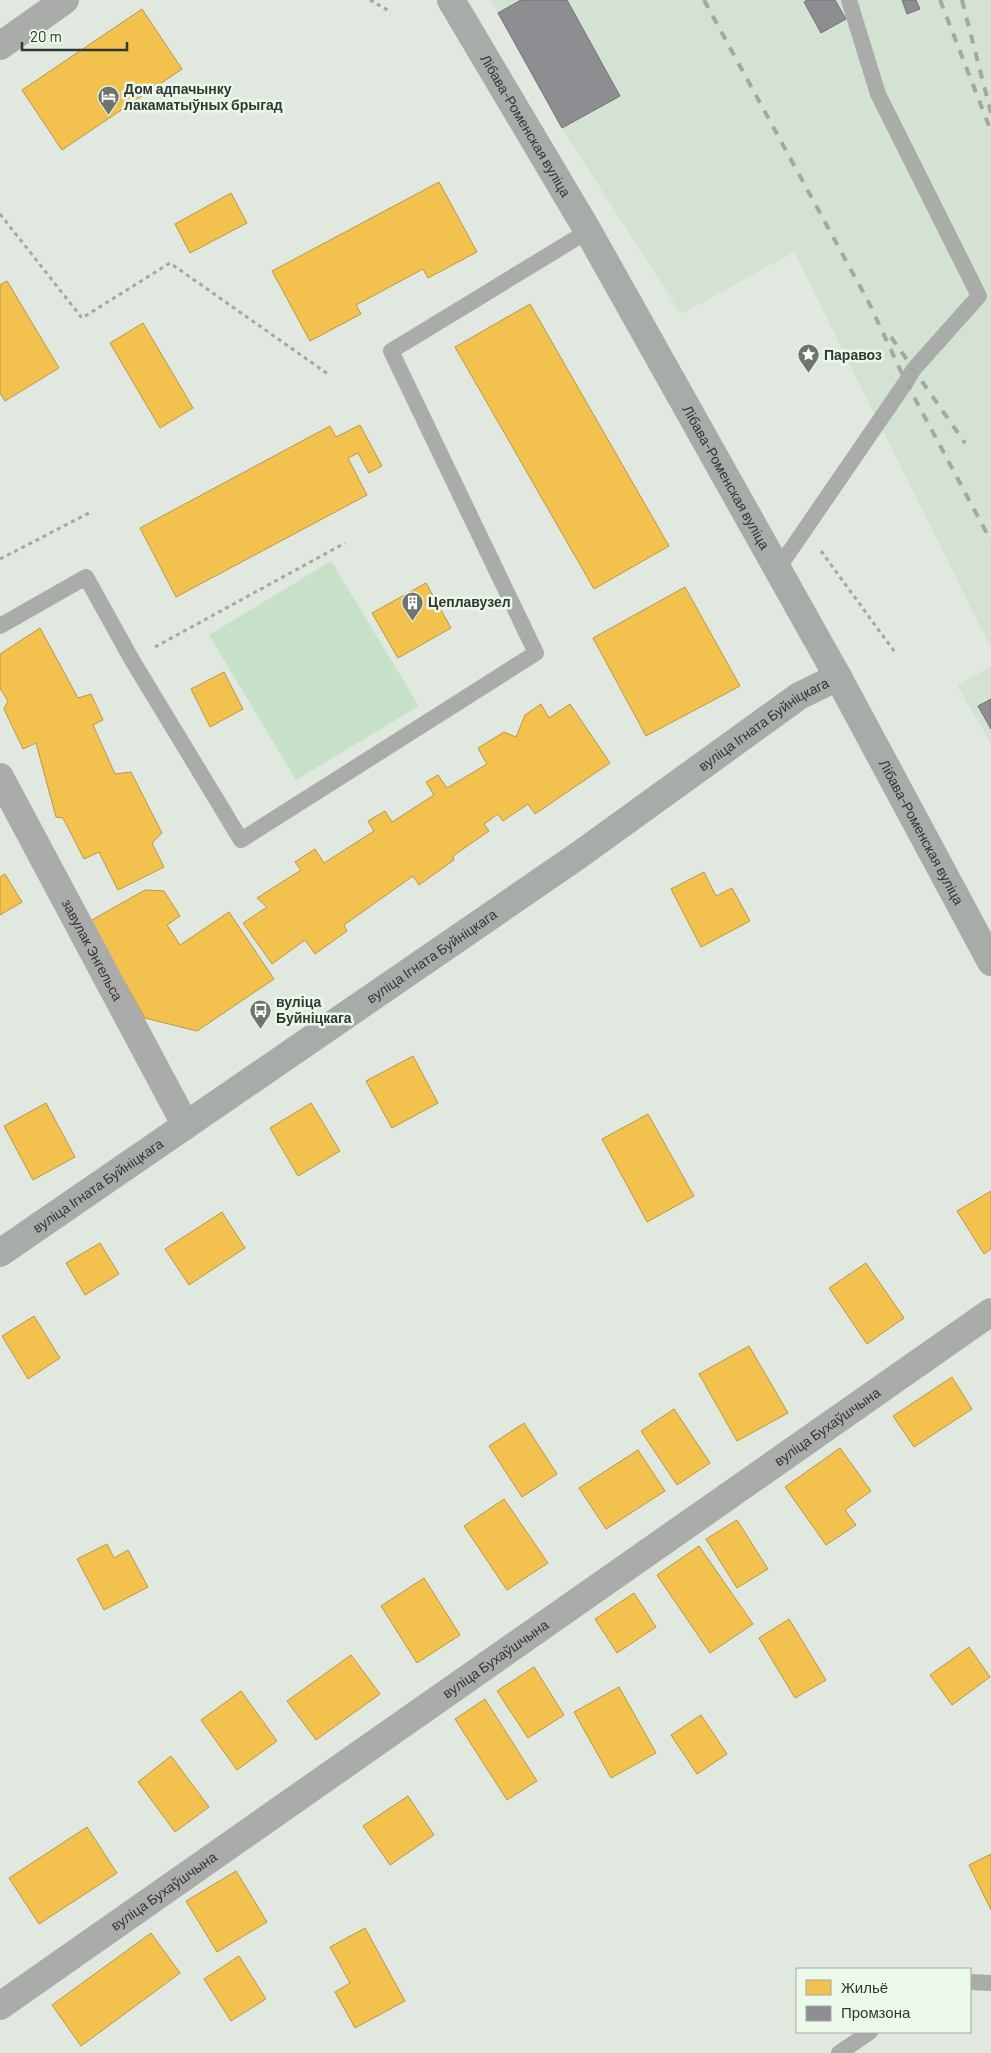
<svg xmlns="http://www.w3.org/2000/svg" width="991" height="2053" font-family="Barlow,sans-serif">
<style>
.built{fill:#d3e2d3}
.green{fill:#c6e1c8}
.homes{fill:#f2c14e;stroke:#b89846}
.industry{fill:#8d8d92;stroke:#717375}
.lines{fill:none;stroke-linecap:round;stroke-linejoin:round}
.path{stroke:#a4a7a4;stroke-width:3;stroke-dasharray:4 4;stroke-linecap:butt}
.lane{stroke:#aaacaa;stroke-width:16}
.street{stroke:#aaacaa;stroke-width:28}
.secondary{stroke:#a8aca8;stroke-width:28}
.rail{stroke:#a4a8a4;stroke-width:4;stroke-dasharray:9 9;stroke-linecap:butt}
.labels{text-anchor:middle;stroke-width:5;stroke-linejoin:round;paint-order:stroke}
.poi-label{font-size:14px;font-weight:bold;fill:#313732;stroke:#eaf9ea;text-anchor:start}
.street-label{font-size:14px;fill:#313732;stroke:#eaf9ea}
</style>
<rect width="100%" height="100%" fill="#e0e8e0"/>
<!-- built -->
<g class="built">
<path d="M491,0H991V648L794,252L681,314L562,128Z"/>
<path d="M991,667V744L957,685Z"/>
</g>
<!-- green -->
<path class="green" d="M331,561L419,706L296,780L209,635Z"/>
<!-- homes -->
<g class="homes">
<path d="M142,9L182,69L62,150L22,90Z"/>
<path d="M439,182L477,252L428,278L423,269L356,305L361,314L310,341L272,271Z"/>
<path d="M231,193L247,223L190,253L175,224Z"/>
<path d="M7,281L59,368L5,401L0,393V285Z"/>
<path d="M530,304L669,546L594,589L455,347Z"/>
<path d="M143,323L193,408L160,428L110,343Z"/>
<path d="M360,425L382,466L369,473L358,453L348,458L367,495L176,597L140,528L330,426L336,437Z"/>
<path d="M426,583L451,628L398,658L372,613Z"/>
<path d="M685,587L740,686L646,736L593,638Z"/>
<path d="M40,628L78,698L91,694L103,720L93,725L115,774L131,772L162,833L152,843L164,867L118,890L99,852L84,859L63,818L56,817L36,743L23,749L4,709L8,701L0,688V654Z"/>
<path d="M224,672L243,709L210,727L191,689Z"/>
<path d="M541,704L549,718L570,704L610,763L535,814L528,804L503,821L498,814L484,824L489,831L453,856L454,860L419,885L413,876L344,925L347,931L315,954L305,940L272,964L243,923L267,907L257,898L301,870L295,862L315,849L324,863L374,831L368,821L385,811L392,822L434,795L426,782L438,775L447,788L487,764L478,748L504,732L516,737L525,715Z"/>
<path d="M704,872L716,896L732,888L750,921L701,947L671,889Z"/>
<path d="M5,874L22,902L0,915V877Z"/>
<path d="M145,890L164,891L180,916L167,925L180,945L229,912L274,979L197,1031L145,1018L90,921Z"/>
<path d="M413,1056L438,1103L392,1128L366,1081Z"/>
<path d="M46,1103L75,1157L33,1180L4,1126Z"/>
<path d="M311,1103L340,1151L298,1176L270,1128Z"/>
<path d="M648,1114L694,1196L647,1222L602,1139Z"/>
<path d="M991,1191V1249L984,1254L957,1211Z"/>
<path d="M222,1212L245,1248L189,1285L165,1249Z"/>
<path d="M100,1243L119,1274L85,1295L66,1263Z"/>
<path d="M866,1263L904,1318L867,1344L829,1288Z"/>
<path d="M34,1316L60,1358L28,1379L2,1336Z"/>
<path d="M749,1346L788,1413L737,1441L699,1374Z"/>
<path d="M952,1377L972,1409L914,1447L893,1416Z"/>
<path d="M674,1409L710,1463L677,1485L641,1431Z"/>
<path d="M524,1423L557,1474L522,1497L489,1446Z"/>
<path d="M840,1448L871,1491L845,1510L856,1525L826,1545L785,1487Z"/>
<path d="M638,1450L665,1491L606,1529L579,1488Z"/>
<path d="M504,1499L548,1563L507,1590L464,1526Z"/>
<path d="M737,1520L768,1569L737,1588L706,1539Z"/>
<path d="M107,1544L114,1558L128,1550L148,1587L104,1610L77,1559Z"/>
<path d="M699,1546L753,1624L710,1653L657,1575Z"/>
<path d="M424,1578L460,1635L417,1663L381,1606Z"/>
<path d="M634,1593L656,1627L617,1653L595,1619Z"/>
<path d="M789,1619L826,1680L795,1698L759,1638Z"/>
<path d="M969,1647L990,1677L952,1705L930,1675Z"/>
<path d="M351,1655L380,1694L316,1740L287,1701Z"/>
<path d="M534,1667L564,1715L528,1738L497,1691Z"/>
<path d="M619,1687L656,1753L611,1778L574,1712Z"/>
<path d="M241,1691L277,1741L237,1770L201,1720Z"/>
<path d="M485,1699L537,1781L507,1800L455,1719Z"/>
<path d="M701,1715L727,1754L697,1774L671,1735Z"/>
<path d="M171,1756L209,1807L175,1832L138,1782Z"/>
<path d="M408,1796L434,1835L390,1865L363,1826Z"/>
<path d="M87,1827L117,1873L39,1924L9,1878Z"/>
<path d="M991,1854V1910L969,1865Z"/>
<path d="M236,1871L267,1922L217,1952L186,1901Z"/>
<path d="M365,1928L405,2001L355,2028L335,1992L350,1983L330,1947Z"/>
<path d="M151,1933L180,1973L81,2046L52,2005Z"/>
<path d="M239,1956L266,1999L231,2021L204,1979Z"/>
</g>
<!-- industry -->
<g class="industry">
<path d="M521,0H567L620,96L562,128L498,13Z"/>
<path d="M807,0H835L846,19L821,33L804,2Z"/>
<path d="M902,0H916L920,9L907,14Z"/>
<path d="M991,699V729L978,706Z"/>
</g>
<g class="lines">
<!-- path -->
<g class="path">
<path d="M370,0L391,12"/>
<path d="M0,214L82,318L170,263L328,374"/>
<path d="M821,551L894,651"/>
<path d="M0,559L89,513"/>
<path d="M155,647L345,543"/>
</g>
<!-- lane -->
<g class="lane">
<path d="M777,570L906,382L913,370L979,296L878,94L849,0"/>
<path d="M0,626L86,577L132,660L241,840L536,653L391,351L588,231"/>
<path d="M970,1982L991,1983"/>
<path d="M839,2053L870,2032"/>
</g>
<!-- street -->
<g class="street">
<path d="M0,46L65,0"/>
<path id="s1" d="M0,777L185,1124"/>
<path id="s2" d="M0,2006L991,1312"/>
</g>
<!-- secondary -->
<g class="secondary">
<path id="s3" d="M451,0L588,231L838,677L991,962"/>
<path id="s4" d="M0,1253L579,855L799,696L838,677"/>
</g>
<!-- rail -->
<g class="rail">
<path d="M704,0L868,301L906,382L991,541"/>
<path d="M940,0L991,131"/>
<path d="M962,0L991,113"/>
<path d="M891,337L965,443"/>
</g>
</g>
<!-- icons -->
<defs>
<symbol id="hotel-pin" viewBox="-11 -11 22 30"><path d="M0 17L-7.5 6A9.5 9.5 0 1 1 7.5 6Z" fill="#6e756f" stroke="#eaf9ea"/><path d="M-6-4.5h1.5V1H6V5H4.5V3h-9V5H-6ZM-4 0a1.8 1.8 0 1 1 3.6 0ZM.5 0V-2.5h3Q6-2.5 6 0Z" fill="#fff"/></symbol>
<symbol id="sight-pin" viewBox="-11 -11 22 30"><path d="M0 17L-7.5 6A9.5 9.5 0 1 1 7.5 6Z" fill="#6e756f" stroke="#eaf9ea"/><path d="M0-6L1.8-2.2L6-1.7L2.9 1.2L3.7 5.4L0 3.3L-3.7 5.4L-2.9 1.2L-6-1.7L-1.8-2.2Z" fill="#fff"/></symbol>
<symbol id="building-pin" viewBox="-11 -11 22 30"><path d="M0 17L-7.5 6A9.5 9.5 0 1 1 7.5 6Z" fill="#6e756f" stroke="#eaf9ea"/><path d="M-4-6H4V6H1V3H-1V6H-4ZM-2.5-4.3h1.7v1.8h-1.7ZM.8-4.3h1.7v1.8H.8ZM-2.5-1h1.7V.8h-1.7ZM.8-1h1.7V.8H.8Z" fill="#fff"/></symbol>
<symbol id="bus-pin" viewBox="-11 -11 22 30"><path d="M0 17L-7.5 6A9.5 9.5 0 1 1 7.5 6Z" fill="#6e756f" stroke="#eaf9ea"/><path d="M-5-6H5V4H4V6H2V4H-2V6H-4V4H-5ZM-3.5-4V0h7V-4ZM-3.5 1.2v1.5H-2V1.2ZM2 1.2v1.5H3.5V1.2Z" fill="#fff"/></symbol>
</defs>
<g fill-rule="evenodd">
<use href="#hotel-pin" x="96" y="84" width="25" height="34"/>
<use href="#sight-pin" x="796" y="342" width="25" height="34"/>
<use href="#building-pin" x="400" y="590" width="25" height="34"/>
<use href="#bus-pin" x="248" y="998" width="25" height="34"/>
</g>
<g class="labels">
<!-- poi labels -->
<g class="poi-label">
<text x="124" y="94">Дом адпачынку<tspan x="124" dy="16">лакаматыўных брыгад</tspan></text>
<text x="824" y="360">Паравоз</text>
<text x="428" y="607">Цеплавузел</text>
<text x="276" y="1007">вуліца<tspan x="276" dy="16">Буйніцкага</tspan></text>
</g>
<!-- street labels -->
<g class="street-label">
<text dy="5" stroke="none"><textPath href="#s3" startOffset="146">Лібава-Роменская вуліца</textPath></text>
<text dy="5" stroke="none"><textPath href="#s3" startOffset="551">Лібава-Роменская вуліца</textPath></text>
<text dy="5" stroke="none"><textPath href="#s4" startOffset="929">вуліца Ігната Буйніцкага</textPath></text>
<text dy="5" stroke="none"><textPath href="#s3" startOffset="956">Лібава-Роменская вуліца</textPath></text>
<text dy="5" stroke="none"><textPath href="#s1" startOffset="196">завулак Энгельса</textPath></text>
<text dy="5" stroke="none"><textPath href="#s4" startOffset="524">вуліца Ігната Буйніцкага</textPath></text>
<text dy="5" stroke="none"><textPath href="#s4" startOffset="119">вуліца Ігната Буйніцкага</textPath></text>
<text dy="5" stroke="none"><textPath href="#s2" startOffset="1010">вуліца Бухаўшчына</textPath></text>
<text dy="5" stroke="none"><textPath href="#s2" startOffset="605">вуліца Бухаўшчына</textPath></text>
<text dy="5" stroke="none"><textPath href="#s2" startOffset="200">вуліца Бухаўшчына</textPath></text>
</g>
</g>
<!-- legend -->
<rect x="796" y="1968" width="175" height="65" fill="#eaf9ea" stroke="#a0aba0"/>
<rect x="806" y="1980" width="25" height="15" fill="#f2c14e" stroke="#a0aba0"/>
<text x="841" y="1993" font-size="15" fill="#313732">Жильё</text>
<rect x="806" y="2006" width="25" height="15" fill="#8d8d92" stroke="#a0aba0"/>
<text x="841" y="2018" font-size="15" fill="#313732">Промзона</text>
<!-- scale -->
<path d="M22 42v8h105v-8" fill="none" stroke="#313732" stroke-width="2.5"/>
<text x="30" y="42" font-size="15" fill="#313732" stroke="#eaf9ea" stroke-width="4" paint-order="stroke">20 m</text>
</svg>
